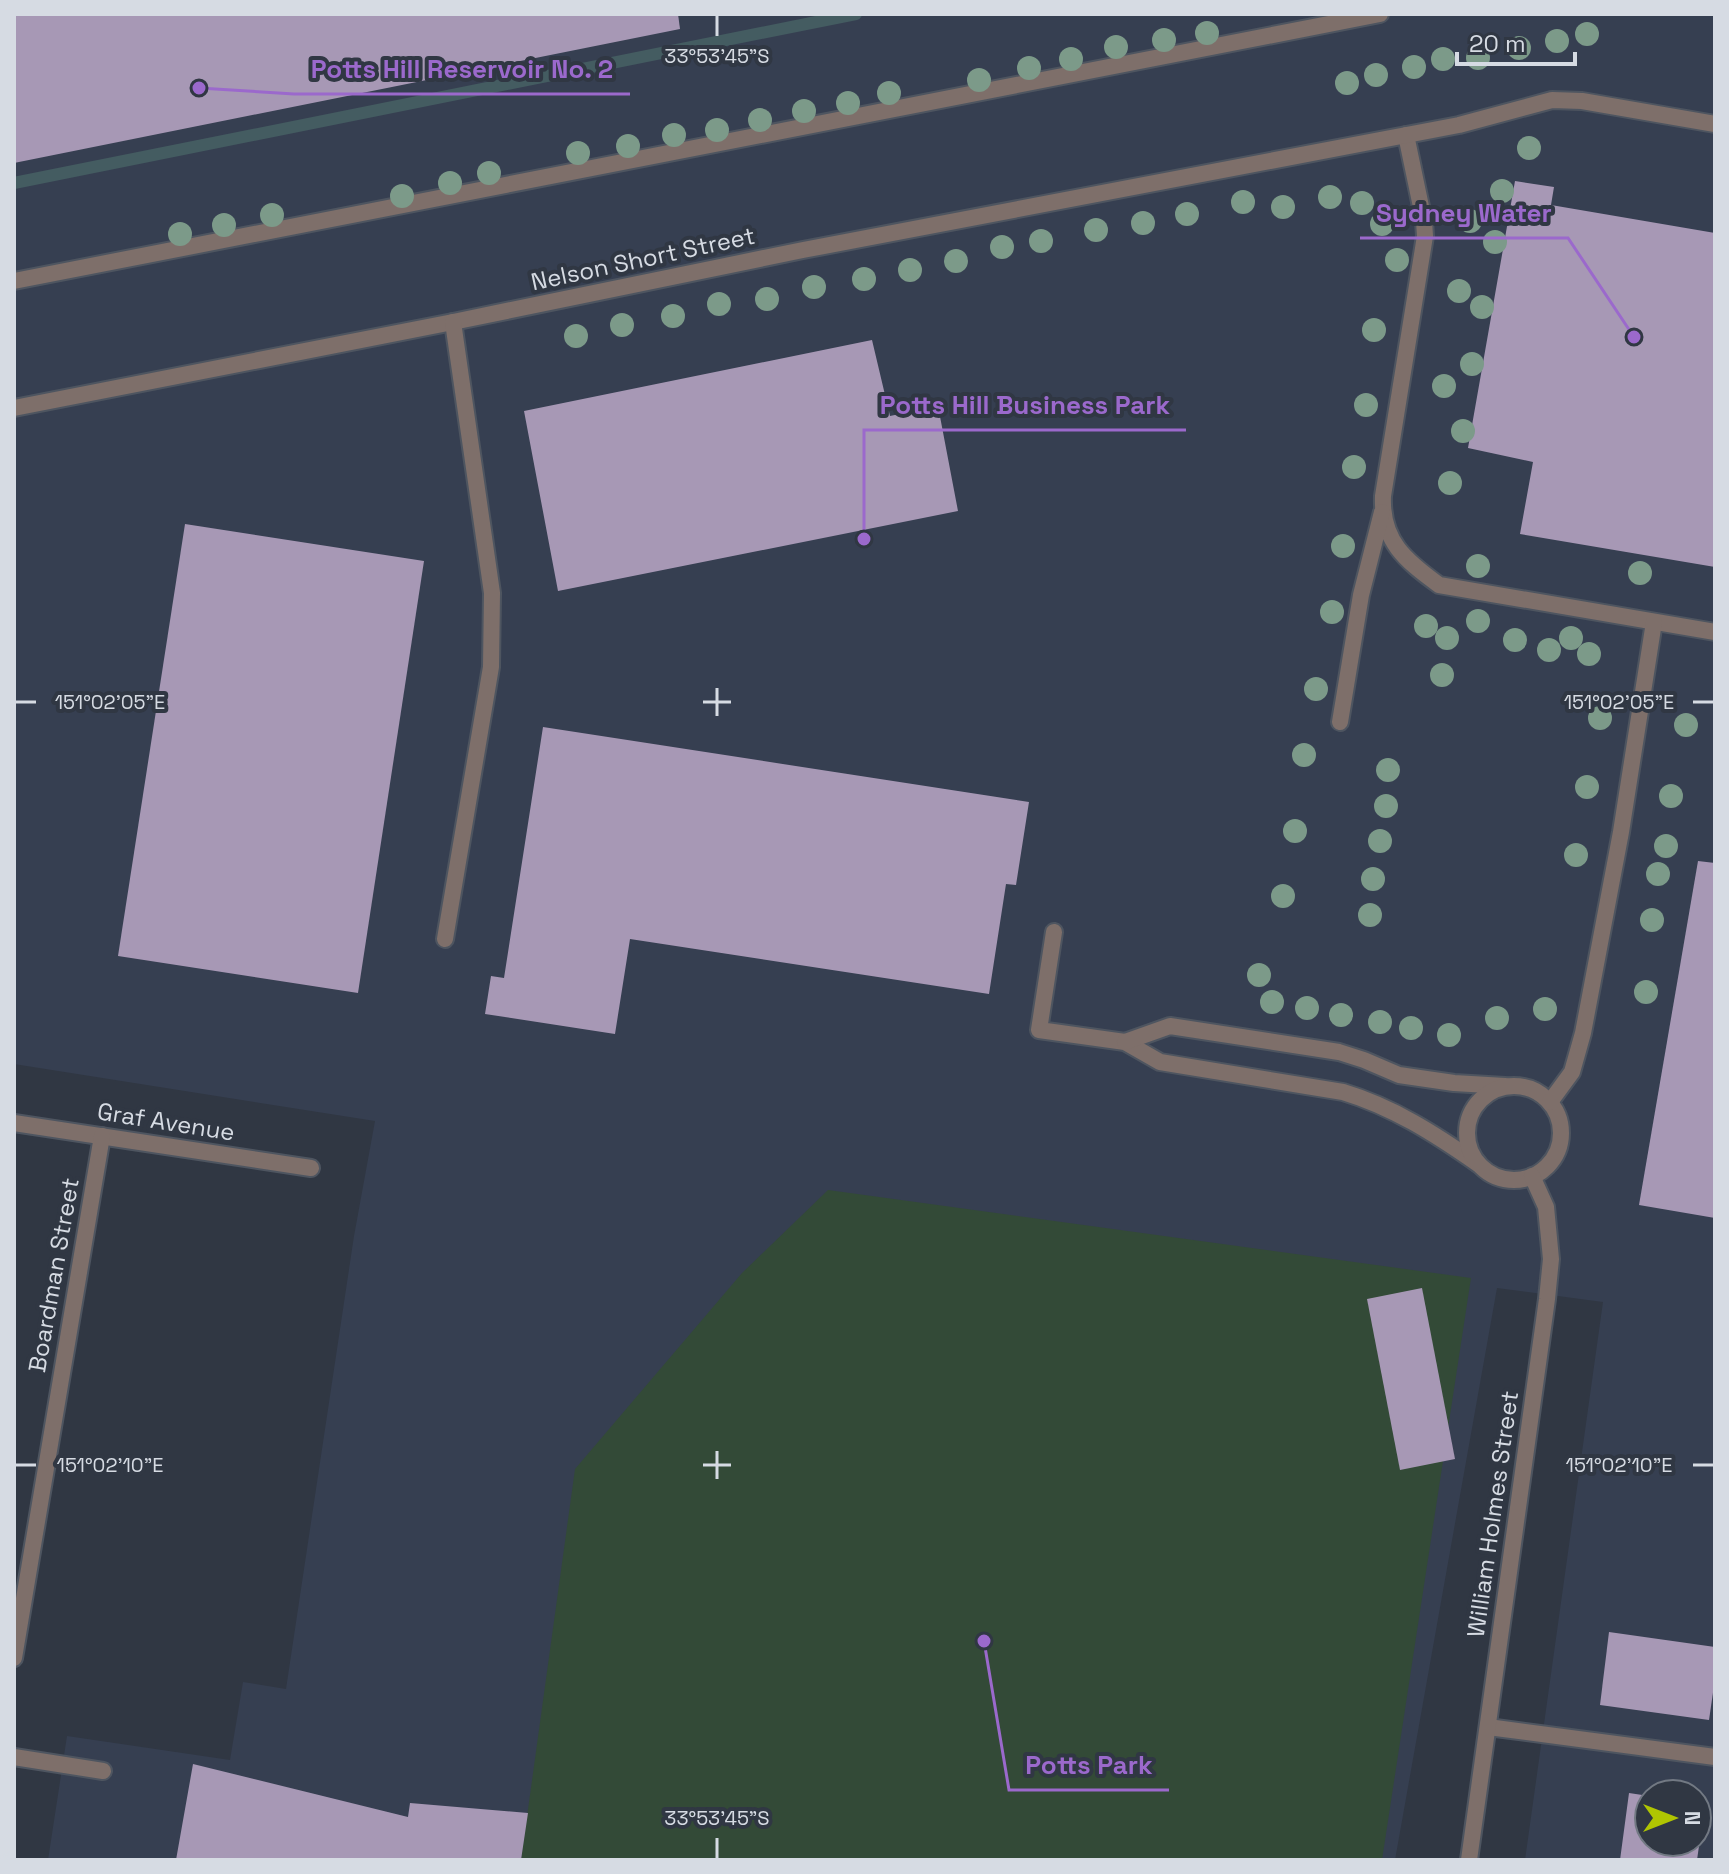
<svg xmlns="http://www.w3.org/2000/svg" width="1729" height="1874" font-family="'Space Grotesk',sans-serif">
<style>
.built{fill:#363f51;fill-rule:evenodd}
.green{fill:#334a37}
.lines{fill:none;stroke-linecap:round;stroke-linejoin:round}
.stream{stroke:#445c61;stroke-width:12}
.building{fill:#a798b5}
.lane-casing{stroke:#4e5560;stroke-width:20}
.street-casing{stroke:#4e5560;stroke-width:20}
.lane{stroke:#7e6f6a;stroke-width:16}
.street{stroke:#7e6f6a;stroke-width:16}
.tree{fill:#7c9a89}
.ticks{fill:none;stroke:#d6dbe3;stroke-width:3}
.labels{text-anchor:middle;stroke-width:8;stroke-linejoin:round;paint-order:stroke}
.street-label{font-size:24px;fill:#d6dbe3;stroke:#303743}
.ticks-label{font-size:20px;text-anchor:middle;fill:#d6dbe3;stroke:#303743;stroke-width:8;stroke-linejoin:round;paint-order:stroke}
.leader{fill:none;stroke:#9b69cc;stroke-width:3}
.callout-dot{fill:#9b69cc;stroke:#303743;stroke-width:3}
.callout-label{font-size:26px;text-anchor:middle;font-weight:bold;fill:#9b69cc;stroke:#303743;stroke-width:8;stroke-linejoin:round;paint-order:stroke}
</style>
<rect width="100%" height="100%" fill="#303743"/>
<!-- built -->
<path class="built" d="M14,14H1715V1860H1525L1603,1302L1497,1288L1395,1860H48L67,1736L230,1760L243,1682L286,1689L354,1236L375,1121L14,1064ZM1649,1794H1697V1842H1649Z"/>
<!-- green -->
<path class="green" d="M828,1190L1471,1278L1382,1860H521L575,1469L742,1273Z"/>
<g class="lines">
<!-- stream -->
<path class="stream" d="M14,183L856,14"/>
</g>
<!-- building -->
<g class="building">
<path d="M14,14H678L680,29L14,163Z"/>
<path d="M1515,181L1554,187L1551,205L1715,233V567L1520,534L1533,462L1468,448Z"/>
<path d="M872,340L890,416L938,406L958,511L558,591L524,411Z"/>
<path d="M185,524L424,561L358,993L118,956Z"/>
<path d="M543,727L1029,802L1016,885L1006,884L989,994L630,939L615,1034L485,1014L491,976L504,978Z"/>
<path d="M1698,861L1715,863V1218L1639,1205Z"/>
<path d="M1422,1288L1455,1459L1400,1470L1367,1299Z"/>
<path d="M1609,1632L1715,1647V1679L1709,1720L1600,1705Z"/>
<path d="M193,1764L408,1817L410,1803L528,1813L521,1860H176Z"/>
<path d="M1629,1793L1649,1796V1842H1697V1803L1705,1804L1697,1860H1620Z"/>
</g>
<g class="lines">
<defs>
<g id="lane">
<path d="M1406,135L1424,221L1425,236L1383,496C1381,541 1406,561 1439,585L1715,632"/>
<path d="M14,281L1380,14"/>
<path d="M14,408L453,322L803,250L1459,125L1552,100L1582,101L1715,124"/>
<path d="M1340,722L1361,595L1382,512"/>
<path d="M1054,932L1039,1030L1125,1042L1160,1062L1343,1092C1393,1107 1435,1134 1478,1164"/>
<path d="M445,939L491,667L492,593L453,322"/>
<path d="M1125,1042L1170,1026L1339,1052L1364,1060L1399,1075L1454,1083L1505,1086"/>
<circle cx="1514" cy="1133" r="47"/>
<path d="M1550,1102L1572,1072L1583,1033L1621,832L1654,622"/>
<path d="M1488,1727L1715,1757"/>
<path d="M14,1757L103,1771"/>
</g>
<g id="street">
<path d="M14,1123L311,1168"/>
<path d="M14,1658L102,1136"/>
<path d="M1469,1860L1547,1299L1551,1259L1546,1207L1532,1176"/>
</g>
</defs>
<!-- lane casing -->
<use href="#lane" class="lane-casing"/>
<!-- street casing -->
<use href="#street" class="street-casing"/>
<!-- lane -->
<use href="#lane" class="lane"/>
<!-- street -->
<use href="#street" class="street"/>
</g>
<!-- trees -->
<g class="tree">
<circle cx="1207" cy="33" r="12"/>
<circle cx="1587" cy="34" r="12"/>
<circle cx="1164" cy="40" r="12"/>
<circle cx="1557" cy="41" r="12"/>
<circle cx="1116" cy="47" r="12"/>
<circle cx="1519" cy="48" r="12"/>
<circle cx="1478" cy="58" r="12"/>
<circle cx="1071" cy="59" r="12"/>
<circle cx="1443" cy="59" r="12"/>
<circle cx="1414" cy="67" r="12"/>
<circle cx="1029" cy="68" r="12"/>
<circle cx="1376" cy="75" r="12"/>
<circle cx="979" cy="80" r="12"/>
<circle cx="1347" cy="83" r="12"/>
<circle cx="889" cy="93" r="12"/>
<circle cx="848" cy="103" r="12"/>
<circle cx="804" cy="111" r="12"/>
<circle cx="760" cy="120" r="12"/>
<circle cx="717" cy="130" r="12"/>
<circle cx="674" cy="135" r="12"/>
<circle cx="628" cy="146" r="12"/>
<circle cx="1529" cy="148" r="12"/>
<circle cx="578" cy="153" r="12"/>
<circle cx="489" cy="173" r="12"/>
<circle cx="450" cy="183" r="12"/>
<circle cx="1502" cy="191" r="12"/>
<circle cx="402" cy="196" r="12"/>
<circle cx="1330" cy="197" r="12"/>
<circle cx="1243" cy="202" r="12"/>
<circle cx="1362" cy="203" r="12"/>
<circle cx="1283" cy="207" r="12"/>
<circle cx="1187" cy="214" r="12"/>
<circle cx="272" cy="215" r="12"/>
<circle cx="1470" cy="221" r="12"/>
<circle cx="1143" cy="223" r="12"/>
<circle cx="1382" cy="224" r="12"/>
<circle cx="224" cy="225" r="12"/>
<circle cx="1096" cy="230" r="12"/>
<circle cx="180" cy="234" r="12"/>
<circle cx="1041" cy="241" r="12"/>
<circle cx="1495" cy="242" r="12"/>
<circle cx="1002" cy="247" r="12"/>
<circle cx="1397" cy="260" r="12"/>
<circle cx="956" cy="261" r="12"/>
<circle cx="910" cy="270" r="12"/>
<circle cx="864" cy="279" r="12"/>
<circle cx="814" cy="287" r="12"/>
<circle cx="1459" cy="291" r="12"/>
<circle cx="767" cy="299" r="12"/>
<circle cx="719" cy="304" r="12"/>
<circle cx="1482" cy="307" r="12"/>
<circle cx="673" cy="316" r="12"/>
<circle cx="622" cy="325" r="12"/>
<circle cx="1374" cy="330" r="12"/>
<circle cx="576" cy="336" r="12"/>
<circle cx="1472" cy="364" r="12"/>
<circle cx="1444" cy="386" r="12"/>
<circle cx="1366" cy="405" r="12"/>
<circle cx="1463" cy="431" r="12"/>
<circle cx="1354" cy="467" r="12"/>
<circle cx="1450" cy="483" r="12"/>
<circle cx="1343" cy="546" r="12"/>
<circle cx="1478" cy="566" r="12"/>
<circle cx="1640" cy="573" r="12"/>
<circle cx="1332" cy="612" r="12"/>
<circle cx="1478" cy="621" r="12"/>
<circle cx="1426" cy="626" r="12"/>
<circle cx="1447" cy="638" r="12"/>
<circle cx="1571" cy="638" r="12"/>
<circle cx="1515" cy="640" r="12"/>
<circle cx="1549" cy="650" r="12"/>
<circle cx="1589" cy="654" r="12"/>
<circle cx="1442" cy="675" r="12"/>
<circle cx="1316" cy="689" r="12"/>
<circle cx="1600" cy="718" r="12"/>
<circle cx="1686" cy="725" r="12"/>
<circle cx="1304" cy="755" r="12"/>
<circle cx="1388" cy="770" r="12"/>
<circle cx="1587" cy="787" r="12"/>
<circle cx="1671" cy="796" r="12"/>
<circle cx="1386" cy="806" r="12"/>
<circle cx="1295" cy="831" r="12"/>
<circle cx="1380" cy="841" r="12"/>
<circle cx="1666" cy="846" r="12"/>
<circle cx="1576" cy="855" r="12"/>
<circle cx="1658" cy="874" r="12"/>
<circle cx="1373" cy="879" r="12"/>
<circle cx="1283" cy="896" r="12"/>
<circle cx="1370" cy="915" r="12"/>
<circle cx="1652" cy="920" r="12"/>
<circle cx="1259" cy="975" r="12"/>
<circle cx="1646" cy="992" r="12"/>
<circle cx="1272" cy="1002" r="12"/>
<circle cx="1307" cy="1008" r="12"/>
<circle cx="1545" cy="1009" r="12"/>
<circle cx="1341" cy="1015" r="12"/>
<circle cx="1497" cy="1018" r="12"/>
<circle cx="1380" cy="1022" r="12"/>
<circle cx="1411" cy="1028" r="12"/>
<circle cx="1449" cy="1035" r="12"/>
</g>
<!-- ticks -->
<path class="ticks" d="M717,16V36M717,688V716M16,702H36M703,702H731M1693,702H1713M717,1451V1479M16,1465H36M703,1465H731M1693,1465H1713M717,1838V1858"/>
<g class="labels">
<!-- street labels -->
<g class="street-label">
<text transform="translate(643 259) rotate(-12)" y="8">Nelson Short Street</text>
<text transform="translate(166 1122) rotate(9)" y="8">Graf Avenue</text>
<text transform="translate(54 1275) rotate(-80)" y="8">Boardman Street</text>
<text transform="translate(1493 1514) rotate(-82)" y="8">William Holmes Street</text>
</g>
</g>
<g class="ticks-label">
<text x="717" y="63">33°53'45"S</text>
<text x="1619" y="709">151°02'05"E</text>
<text x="110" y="709">151°02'05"E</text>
<text x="1619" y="1472">151°02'10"E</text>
<text x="110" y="1472">151°02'10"E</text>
<text x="717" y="1825">33°53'45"S</text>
</g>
<!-- callouts -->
<path class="leader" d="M199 88L294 94H630M1634 337L1568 238H1360M864 539L864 430H1186M984 1641L1009 1790H1169"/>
<g class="callout-dot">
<circle cx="199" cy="88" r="8"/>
<circle cx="1634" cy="337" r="8"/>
<circle cx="864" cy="539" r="8"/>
<circle cx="984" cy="1641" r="8"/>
</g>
<g class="callout-label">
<text x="462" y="78">Potts Hill Reservoir No. 2</text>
<text x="1464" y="222">Sydney Water</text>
<text x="1025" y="414">Potts Hill Business Park</text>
<text x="1089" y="1774">Potts Park</text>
</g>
<!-- border -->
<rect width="1729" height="1874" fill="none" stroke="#d6dbe3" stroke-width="32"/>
<!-- north arrow -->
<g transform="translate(1673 1818) rotate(90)"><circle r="38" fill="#303743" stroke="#727983" stroke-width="2"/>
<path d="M0-6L14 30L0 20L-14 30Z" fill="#b0c502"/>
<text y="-12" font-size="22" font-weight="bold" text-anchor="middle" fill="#d6dbe3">N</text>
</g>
<!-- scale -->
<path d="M1457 52v12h118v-12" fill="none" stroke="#d6dbe3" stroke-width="4"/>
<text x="1469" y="52" font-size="24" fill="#d6dbe3" stroke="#303743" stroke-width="6" paint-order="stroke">20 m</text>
</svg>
